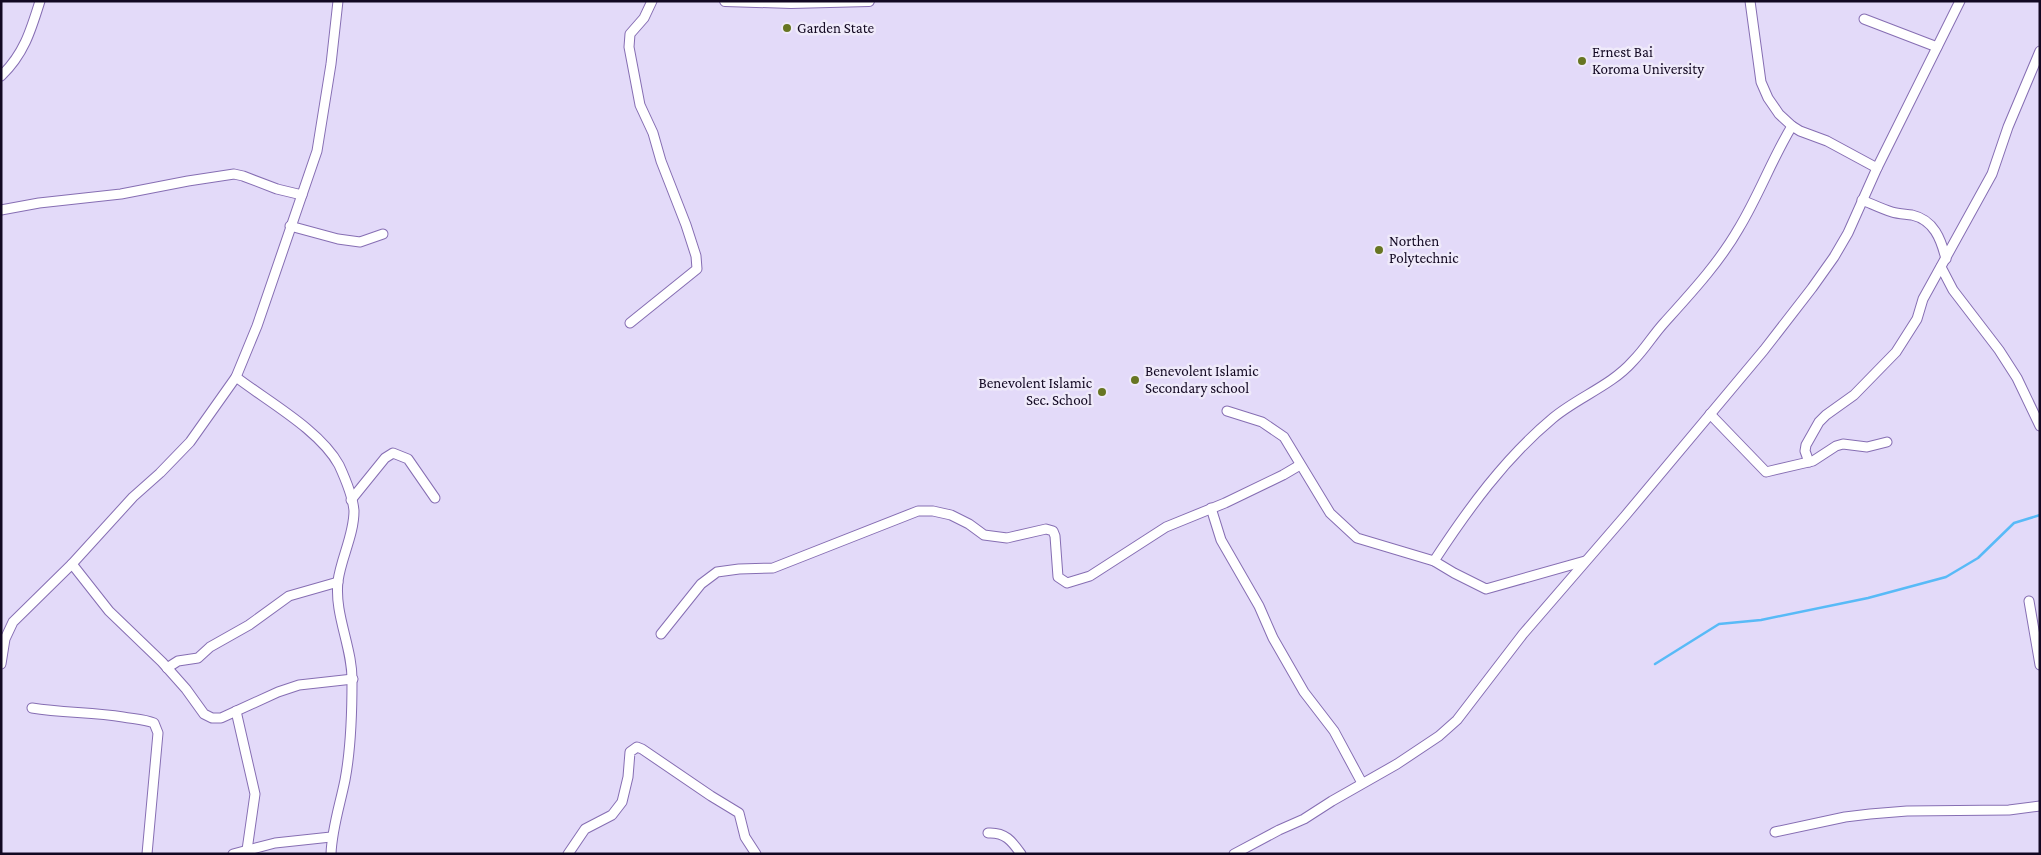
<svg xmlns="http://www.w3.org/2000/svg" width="2041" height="855" font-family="'Crimson Pro',serif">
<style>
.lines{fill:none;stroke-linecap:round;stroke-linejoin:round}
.stream{stroke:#58baf7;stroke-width:2.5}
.minor-casing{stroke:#866eb3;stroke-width:11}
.major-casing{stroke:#866eb3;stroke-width:12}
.minor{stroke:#fff;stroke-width:9}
.major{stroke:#fff;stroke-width:10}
.poi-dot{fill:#677522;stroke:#efeafa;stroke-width:2}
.labels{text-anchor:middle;stroke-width:5;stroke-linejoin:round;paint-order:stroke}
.poi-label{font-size:15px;fill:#120822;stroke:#efeafa;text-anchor:start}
</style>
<rect width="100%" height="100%" fill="#e3daf9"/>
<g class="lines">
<!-- stream -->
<path class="stream" d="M1655,664L1719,624L1761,620L1868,598L1946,577L1978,558L2014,523L2040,515"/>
<defs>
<g id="minor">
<path d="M1750,1L1761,82L1768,98L1779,114L1792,126L1800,131L1827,141L1877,168"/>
<path d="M1864,19L1937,47"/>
<path d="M1,76C24,54 31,30 40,1"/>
<path d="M1862,200C1872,204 1882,209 1892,212C1898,214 1905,214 1912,215C1934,220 1941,239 1946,259"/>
<path d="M1,210L39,203L121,194L188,181L234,174L243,176L277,189L302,195"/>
<path d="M290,226L338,239L360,242L383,234"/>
<path d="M1941,267L1953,290L1999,350L2017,378L2040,426"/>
<path d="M630,323L697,269L696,256L686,225L661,161L653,133L640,105L629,47L630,34L644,18L652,1"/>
<path d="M236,377C267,401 320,430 339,465C345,478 353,497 354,511C354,535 341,558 338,581C334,615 353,648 352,682C352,714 351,748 345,780C340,805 332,828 331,854"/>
<path d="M1227,411L1262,422L1284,437L1330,513L1357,538L1434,561L1454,573L1486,589L1585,561"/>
<path d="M1710,414L1766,472L1813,461L1836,446L1843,444L1867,447L1887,442"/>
<path d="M1809,462L1805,451L1806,445L1819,422L1826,415L1854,395L1896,352L1917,319L1923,299L1992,174L2008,127L2040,51"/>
<path d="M351,500L385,458L393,453L408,459L435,498"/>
<path d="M1211,508L1221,540L1259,606L1273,638L1304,692L1334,731L1362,783"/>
<path d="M1434,561C1468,509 1505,458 1553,418C1578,397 1611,386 1633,361C1645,349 1653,335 1664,323C1691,293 1719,263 1739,228C1759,195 1772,159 1792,126"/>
<path d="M72,564L109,611L162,662L186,689L204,714L212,718H221L278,692L299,685L353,679"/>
<path d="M2029,601L2040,665"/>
<path d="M661,634L701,584L717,572L739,569L773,568L918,511H933L951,515L969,524L984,535L1007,538L1046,529L1053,531L1055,536L1058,577L1067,583L1090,576L1166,527L1225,503L1283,475L1300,465"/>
<path d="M1,664L5,639L13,622L72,564L133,497L160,473L190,442L236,377L257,326L317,151L331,64L338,1"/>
<path d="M167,668L178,661L198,658L210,647L249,625L289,596L338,582"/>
<path d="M32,708C63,713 93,712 123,717C134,719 144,719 154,723L158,733L147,854"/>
<path d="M236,711L255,794L247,850"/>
<path d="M1775,832L1845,817L1870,814L1907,811L2009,810L2040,806"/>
<path d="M988,833C1005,832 1012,841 1021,854"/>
<path d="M233,854L275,843L331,837"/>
<path d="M568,854L585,829L612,815L622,802L628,777L630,752L637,747L642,749L711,796L739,813L745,837L756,854"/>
<path d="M1234,854L1279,830L1304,819L1332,801L1397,764L1439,736L1457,720L1523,634L1625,516L1764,350L1812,288L1834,257L1848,233L1877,168L1960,1"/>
</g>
<path id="major" d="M725,1L791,3L869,1"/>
</defs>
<!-- minor casing -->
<use href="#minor" class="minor-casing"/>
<!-- major casing -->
<use href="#major" class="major-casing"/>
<!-- minor -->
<use href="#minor" class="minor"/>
<!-- major -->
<use href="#major" class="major"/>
</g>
<!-- markers -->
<g class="poi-dot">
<circle cx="787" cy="28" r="5"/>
<circle cx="1582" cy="61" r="5"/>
<circle cx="1379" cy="250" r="5"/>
<circle cx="1135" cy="380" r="5"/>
<circle cx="1102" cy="392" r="5"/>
</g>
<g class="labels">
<!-- poi labels -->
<g class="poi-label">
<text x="797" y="33">Garden State</text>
<text x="1592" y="57">Ernest Bai<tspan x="1592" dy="17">Koroma University</tspan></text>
<text x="1389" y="246">Northen<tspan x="1389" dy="17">Polytechnic</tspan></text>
<text x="1145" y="376">Benevolent Islamic<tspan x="1145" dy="17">Secondary school</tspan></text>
<text x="1092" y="388" text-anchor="end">Benevolent Islamic<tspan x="1092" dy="17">Sec. School</tspan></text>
</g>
</g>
<!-- border -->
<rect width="2041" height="855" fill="none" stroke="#120822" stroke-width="5"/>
</svg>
